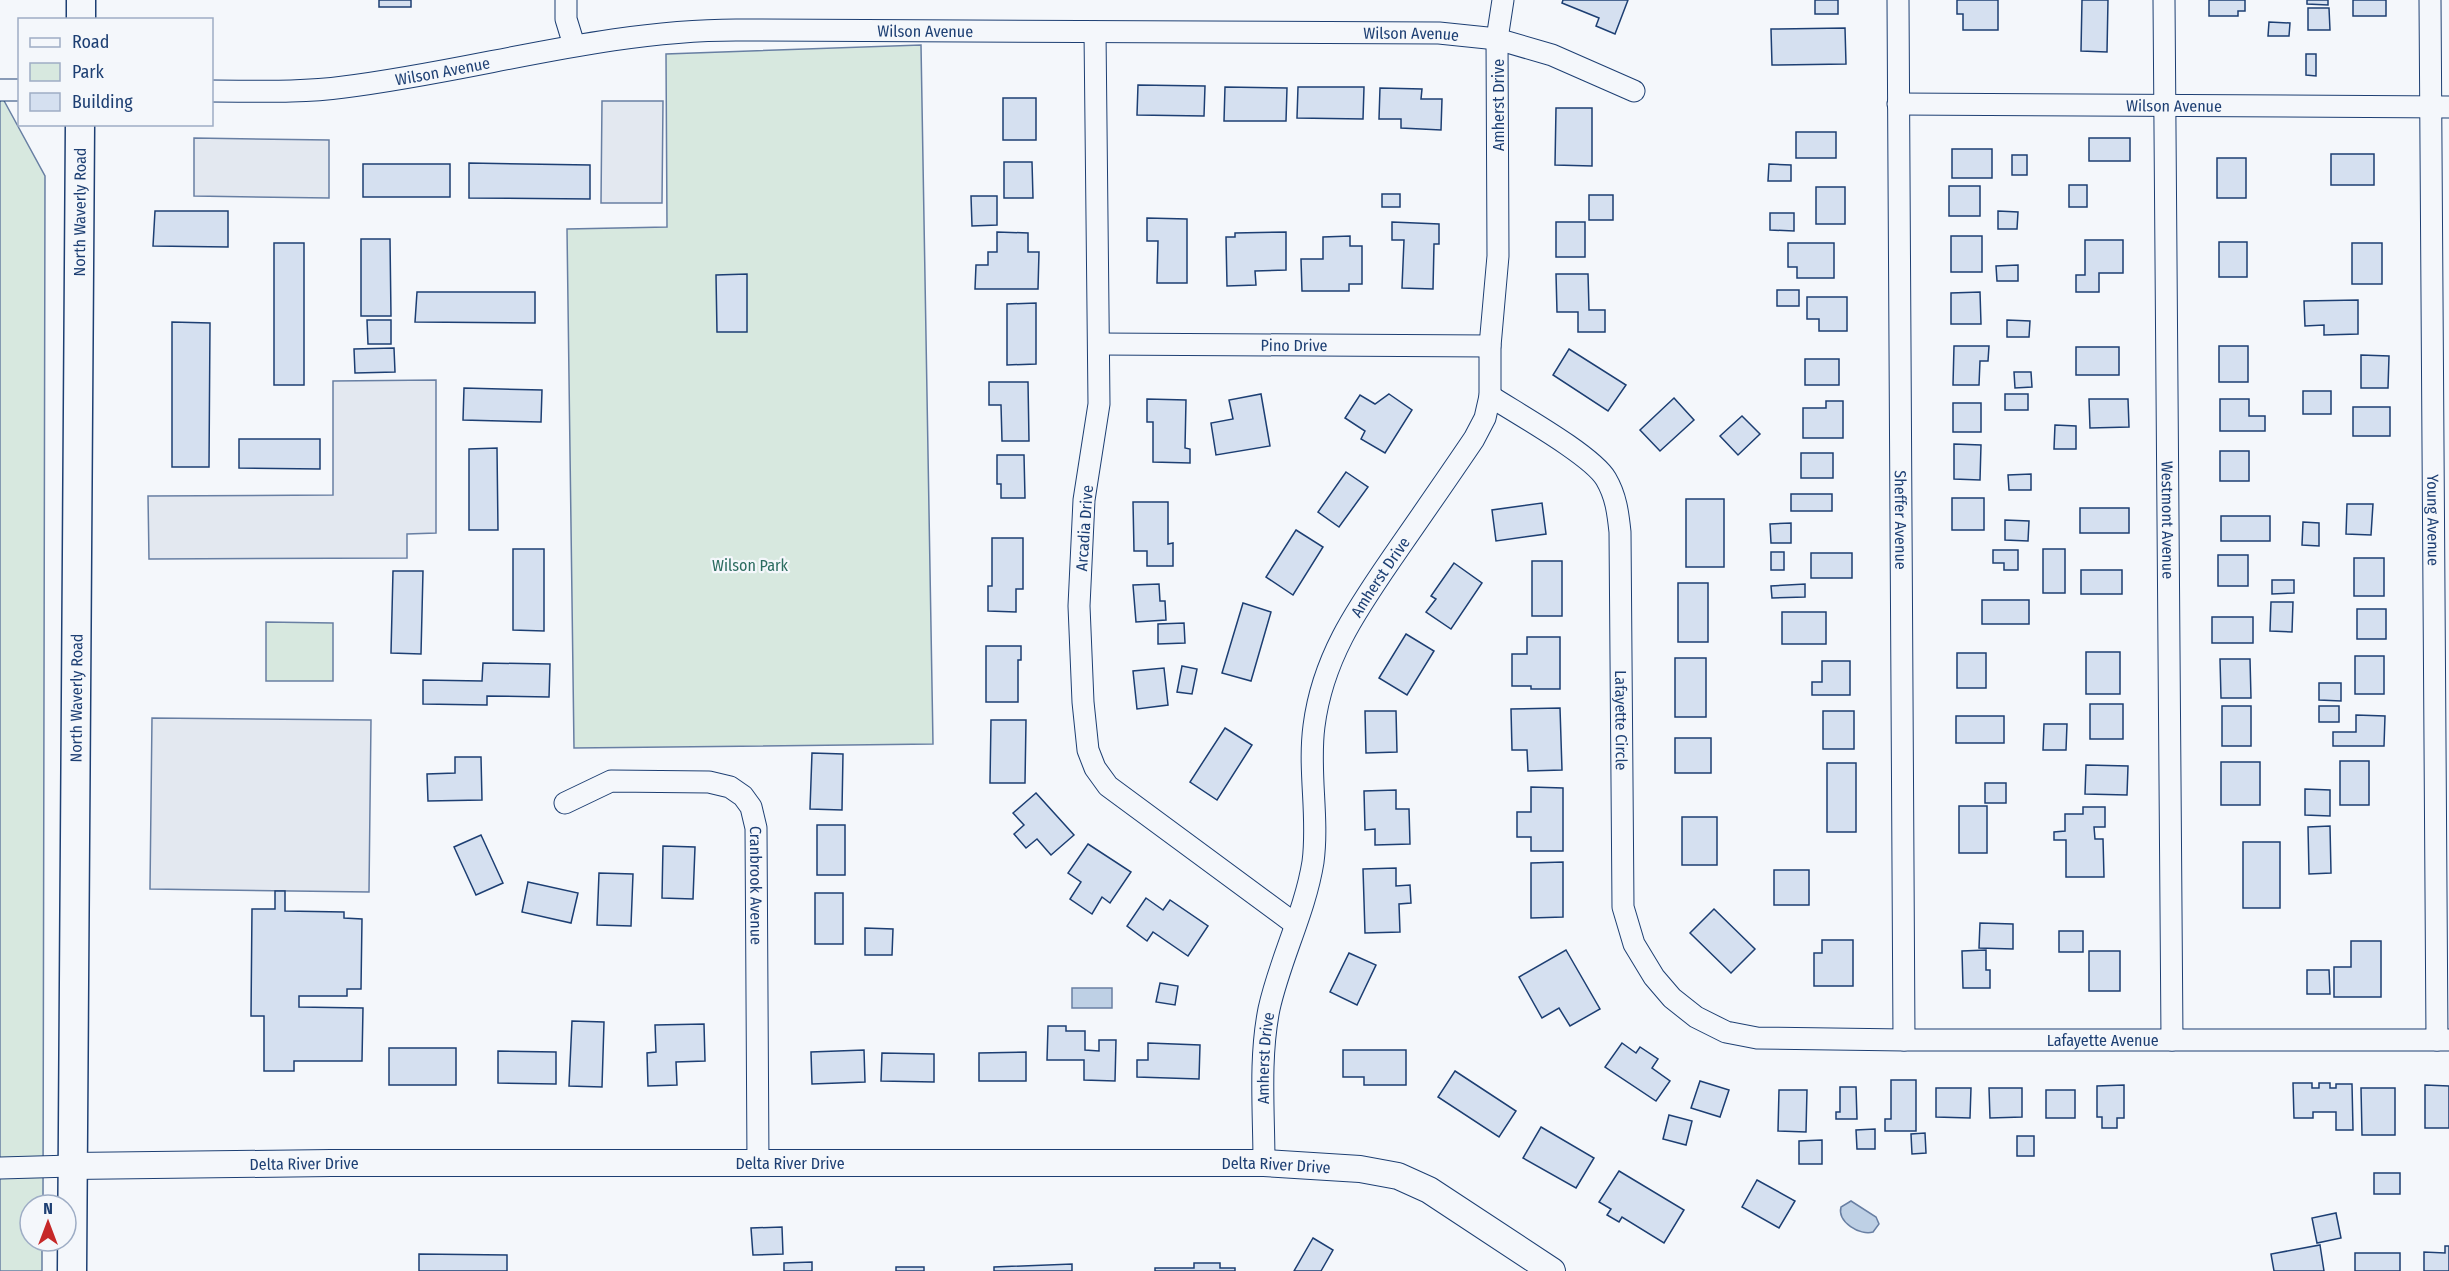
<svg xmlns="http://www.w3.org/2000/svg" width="2449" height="1271" font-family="'Fira Sans Condensed',sans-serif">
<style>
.green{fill:#d7e8df;stroke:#687fa3;stroke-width:1.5}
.parking{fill:#e3e8f0;stroke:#687fa3;stroke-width:1.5}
.water{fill:#bed0e5;stroke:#687fa3;stroke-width:1.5}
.building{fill:#d5e0f0;stroke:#1d3f73;stroke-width:1.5}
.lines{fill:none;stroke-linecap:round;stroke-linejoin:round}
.minor-casing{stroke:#1d3f73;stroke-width:23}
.tertiary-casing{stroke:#1d3f73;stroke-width:28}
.secondary-casing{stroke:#1d3f73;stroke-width:31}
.minor{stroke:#f4f7fb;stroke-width:21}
.tertiary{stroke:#f4f7fb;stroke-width:26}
.secondary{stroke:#f4f7fb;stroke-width:28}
.labels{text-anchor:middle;stroke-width:4.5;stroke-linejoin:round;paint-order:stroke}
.street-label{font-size:16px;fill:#1d3f73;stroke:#f4f7fb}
.park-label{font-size:16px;fill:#2c6c60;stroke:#f4f7fb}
</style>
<rect width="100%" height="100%" fill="#f4f7fb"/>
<!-- green -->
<g class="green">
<path d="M921,45L933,744L574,748L567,229L667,227L666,54Z"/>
<path d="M2,97L45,176L43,1205H30V1241H42V1271H0V102Z"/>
<path d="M266,622L333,623V681H266Z"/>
</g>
<!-- parking -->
<g class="parking">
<path d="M602,101H663L662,203H601Z"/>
<path d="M194,138L329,140V198L194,196Z"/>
<path d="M436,380V533L407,534V558L149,559L148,496L333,495V381Z"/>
<path d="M152,718L371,720L369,892L150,889Z"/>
</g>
<!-- water -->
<g class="water">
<rect x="1072" y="988" width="40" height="20"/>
<path d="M1851,1201L1876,1217L1879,1224L1873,1232C1860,1236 1837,1222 1841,1207Z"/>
</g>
<!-- building -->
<g class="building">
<rect x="379" y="0" width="32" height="7"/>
<path d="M1563,0H1628L1615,34L1596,26L1599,18L1562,3Z"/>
<rect x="1815" y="0" width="23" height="14"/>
<path d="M1957,0H1998V30H1963V14H1957Z"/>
<path d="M2082,0H2108L2107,52L2081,51Z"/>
<path d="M2209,0H2245V11H2238V16H2209Z"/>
<path d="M2307,0H2328V5L2307,4Z"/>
<rect x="2353" y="0" width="33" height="16"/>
<path d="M2308,8H2329L2330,30H2308Z"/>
<path d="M2269,22L2290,23L2289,36H2268Z"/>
<path d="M1845,28L1846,64L1772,65L1771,29Z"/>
<path d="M2306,54H2316V76L2306,75Z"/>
<path d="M1138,85L1205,86L1204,116L1137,115Z"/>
<path d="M1225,87L1287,88L1286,121H1224Z"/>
<path d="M1298,87H1364L1363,119L1297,118Z"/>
<path d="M1380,88L1422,89L1421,99H1442L1441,130L1401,128V119H1379Z"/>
<rect x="1003" y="98" width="33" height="42"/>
<path d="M1556,108H1592V166L1555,165Z"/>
<rect x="1796" y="132" width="40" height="26"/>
<rect x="2089" y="138" width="41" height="23"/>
<rect x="1952" y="149" width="40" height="29"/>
<rect x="2331" y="154" width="43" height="31"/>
<rect x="2012" y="155" width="15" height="20"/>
<rect x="2217" y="158" width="29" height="40"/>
<path d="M1004,162H1032L1033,198H1004Z"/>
<path d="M469,163L590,165V199L469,198Z"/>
<rect x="363" y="164" width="87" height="33"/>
<path d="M1769,164L1791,165V181H1768Z"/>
<rect x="2069" y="185" width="18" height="22"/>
<rect x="1949" y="186" width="31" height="30"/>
<rect x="1816" y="187" width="29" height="37"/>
<rect x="1382" y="194" width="18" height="13"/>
<rect x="1589" y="195" width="24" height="25"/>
<path d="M971,196H997V225L972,226Z"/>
<path d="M155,211H228V247L153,246Z"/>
<path d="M1998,211L2018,212L2017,229H1998Z"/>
<path d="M1770,213H1794V231L1770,230Z"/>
<path d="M1147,218L1187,219V283H1157L1158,241H1147Z"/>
<path d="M1392,222L1439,224V244H1434L1433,289L1402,288L1404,240H1392Z"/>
<rect x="1556" y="222" width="29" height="35"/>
<path d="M997,232L1028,233V252H1039L1038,289H975L976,265H988V252H997Z"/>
<path d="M1286,232V270L1255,271L1256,285L1227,286L1226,237H1235V233Z"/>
<path d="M1350,236V246H1362V284H1349V291H1302L1301,259H1323V237Z"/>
<rect x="1951" y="236" width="31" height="36"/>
<path d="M361,239H390L391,316H361Z"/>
<path d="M2085,240H2123V273H2099V292H2076V275H2085Z"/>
<rect x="2219" y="242" width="28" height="35"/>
<rect x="274" y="243" width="30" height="142"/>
<path d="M1788,243H1834V278H1797V267H1788Z"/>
<rect x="2352" y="243" width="30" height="41"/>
<path d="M2018,265V281H1997L1996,266Z"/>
<path d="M747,274V332H717L716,275Z"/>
<path d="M1556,274H1588L1589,310H1605V332H1578V312H1557Z"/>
<rect x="1777" y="290" width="22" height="16"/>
<path d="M417,292H535V323L415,322Z"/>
<path d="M1980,292L1981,324H1951V293Z"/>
<path d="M1807,297H1847V331H1819V319H1807Z"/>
<path d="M2358,300V334L2324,335V325L2305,326L2304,301Z"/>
<path d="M1036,303V364L1007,365V304Z"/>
<path d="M367,320H391V344H368Z"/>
<path d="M2007,320L2030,321L2029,337H2007Z"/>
<path d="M172,322L210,323L209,467H172Z"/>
<path d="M1954,346H1989L1988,361H1980L1979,385H1953Z"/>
<rect x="2219" y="346" width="29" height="36"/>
<rect x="2076" y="347" width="43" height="28"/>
<path d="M394,348L395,372L355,373L354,349Z"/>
<path d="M1569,349L1626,385L1608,411L1553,375Z"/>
<path d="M2361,355L2389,356L2388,388H2361Z"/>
<rect x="1805" y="359" width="34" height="26"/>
<path d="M2014,372H2031L2032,387L2015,388Z"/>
<path d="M989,382H1028L1029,441H1002L1001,405H989Z"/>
<path d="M464,388L542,390L541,422L463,420Z"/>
<rect x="2303" y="391" width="28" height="23"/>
<path d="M1261,394L1270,446L1216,455L1211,423L1233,419L1229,400Z"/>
<path d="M1389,394L1412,410L1385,453L1361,439L1365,431L1345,418L1360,395L1375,404Z"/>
<rect x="2005" y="394" width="23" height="16"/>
<path d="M1674,398L1694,420L1660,451L1640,430Z"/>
<path d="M1147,399L1186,400L1185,448L1190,449V463L1153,462V422H1147Z"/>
<path d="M2089,399H2128L2129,427L2090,428Z"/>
<path d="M2220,399H2249V416H2265V431H2220Z"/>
<path d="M1826,401H1843V438H1803V408H1826Z"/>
<rect x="1953" y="403" width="28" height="29"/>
<rect x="2353" y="407" width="37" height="29"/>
<path d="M1742,416L1760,434L1738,455L1720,436Z"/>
<path d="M2055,425L2076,426V449H2054Z"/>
<path d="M239,439H320V469L239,468Z"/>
<path d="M1954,444L1981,445L1980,480L1954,479Z"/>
<path d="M497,448L498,530H469V449Z"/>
<rect x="2220" y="451" width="29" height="30"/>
<rect x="1801" y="453" width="32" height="25"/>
<path d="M997,455H1024L1025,498H1001V484H997Z"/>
<path d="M1346,472L1368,487L1339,527L1318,512Z"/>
<path d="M2031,474V490H2009L2008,475Z"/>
<rect x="1791" y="494" width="41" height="17"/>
<rect x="1952" y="498" width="32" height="32"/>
<rect x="1686" y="499" width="38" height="68"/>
<path d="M1133,502H1168V544L1173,543V566H1147V551H1134Z"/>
<path d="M1542,503L1546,534L1496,541L1492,510Z"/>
<path d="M2347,504H2373L2371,535L2346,534Z"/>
<rect x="2080" y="508" width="49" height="25"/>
<rect x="2221" y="516" width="49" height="25"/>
<path d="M2005,520L2029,521L2028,541L2005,540Z"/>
<path d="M2303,522L2319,523V546L2302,545Z"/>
<path d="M1791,523V543H1771L1770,524Z"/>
<path d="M1296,530L1323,547L1293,595L1266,577Z"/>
<path d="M992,538H1023V589H1016V612L988,611V586H992Z"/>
<path d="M513,549H544V631L513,630Z"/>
<rect x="2043" y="549" width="22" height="44"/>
<path d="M1993,550H2018V570H2004V563H1993Z"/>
<rect x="1771" y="552" width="13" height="18"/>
<rect x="1811" y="553" width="41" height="25"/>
<rect x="2218" y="555" width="30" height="31"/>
<rect x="2354" y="558" width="30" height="38"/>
<rect x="1532" y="561" width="30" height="55"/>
<path d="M1454,563L1482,583L1451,629L1426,612L1436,599L1431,596Z"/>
<rect x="2081" y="570" width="41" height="24"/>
<path d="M393,571H423L421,654L391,653Z"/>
<path d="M2272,580H2294V593L2272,594Z"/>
<rect x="1678" y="583" width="30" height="59"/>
<path d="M1159,584L1160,601H1165L1166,620L1136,622L1133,585Z"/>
<path d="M1805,584V597L1772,598L1771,586Z"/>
<rect x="1982" y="600" width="47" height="24"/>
<path d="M2271,602H2293L2292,632L2270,631Z"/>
<path d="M1243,603L1271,612L1251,681L1222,673Z"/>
<rect x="2357" y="609" width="29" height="30"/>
<rect x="1782" y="612" width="44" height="32"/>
<rect x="2212" y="617" width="41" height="26"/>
<path d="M1184,623L1185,643L1158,644V624Z"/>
<path d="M1406,634L1434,651L1407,695L1379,678Z"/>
<path d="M1527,637H1560V689H1531V686H1512V654H1527Z"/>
<path d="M986,646H1021V660H1018V702H986Z"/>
<rect x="2086" y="652" width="34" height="42"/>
<rect x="1957" y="653" width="29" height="35"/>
<rect x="2355" y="656" width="29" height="38"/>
<rect x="1675" y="658" width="31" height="59"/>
<path d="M2220,659H2250L2251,698H2221Z"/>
<path d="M1822,661H1850V695H1812V682H1822Z"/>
<path d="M483,663L550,664L549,697L487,696V705L423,704V680L482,681Z"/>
<path d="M1182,666L1197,669L1192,694L1177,692Z"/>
<path d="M1164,668L1168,705L1137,709L1133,671Z"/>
<path d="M2319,683H2341V701L2319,700Z"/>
<rect x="2090" y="704" width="33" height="35"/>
<rect x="2222" y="706" width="29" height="40"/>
<rect x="2319" y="706" width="20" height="16"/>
<path d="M1560,708L1562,770L1528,771L1527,750H1512L1511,709Z"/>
<path d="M1365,711H1396L1397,752L1366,753Z"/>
<rect x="1823" y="711" width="31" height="38"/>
<path d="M2356,715L2385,716L2384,746H2333V732H2356Z"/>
<rect x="1956" y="716" width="48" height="27"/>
<path d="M991,720H1026L1025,783H990Z"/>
<path d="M2044,724H2067L2066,750H2043Z"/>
<path d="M1225,728L1252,745L1217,800L1190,782Z"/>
<rect x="1675" y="738" width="36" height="35"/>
<path d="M812,753L843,754L842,810L810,809Z"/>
<path d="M455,757H481L482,800L428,801L427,774L455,773Z"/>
<rect x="2340" y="761" width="29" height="44"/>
<rect x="2221" y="762" width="39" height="43"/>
<rect x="1827" y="763" width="29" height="69"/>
<path d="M2086,765L2128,766L2127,795L2085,794Z"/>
<rect x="1985" y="783" width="21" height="20"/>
<path d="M1531,787L1563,788V851H1531V837H1517V812H1531Z"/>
<path d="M2305,789L2330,790V816L2305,815Z"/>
<path d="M1396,790V809H1409L1410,844L1375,845V829L1365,830L1364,791Z"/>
<path d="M1036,793L1074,835L1051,855L1037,839L1026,848L1014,834L1024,825L1013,813Z"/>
<rect x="1959" y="806" width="28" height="47"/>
<path d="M2083,807H2105V827H2094L2095,839H2103L2104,877H2066V840H2054V832L2065,831V814H2083Z"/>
<rect x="1682" y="817" width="35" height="48"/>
<rect x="817" y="825" width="28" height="50"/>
<path d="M2330,826L2331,873L2309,874L2308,827Z"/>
<path d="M481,835L503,883L476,895L454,847Z"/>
<rect x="2243" y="842" width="37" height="66"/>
<path d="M1088,844L1131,872L1110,903L1102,897L1092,914L1070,899L1081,882L1068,873Z"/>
<path d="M663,846L695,847L693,899L662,898Z"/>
<path d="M1563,862V917L1531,918V863Z"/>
<path d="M1396,868V886L1410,885L1411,903L1399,904L1400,932L1365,933L1363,869Z"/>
<rect x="1774" y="870" width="35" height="35"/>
<path d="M599,873L633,874L631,926L597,925Z"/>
<path d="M528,882L578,893L571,923L522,912Z"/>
<path d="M275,891H285V911L344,912V918L362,919L361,989H347V996H299V1007L363,1008L362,1061H294V1071H264V1016H251L252,909H275Z"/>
<rect x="815" y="893" width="28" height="51"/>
<path d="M1146,898L1163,910L1170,900L1208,926L1188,956L1153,932L1147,941L1127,926Z"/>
<path d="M1714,909L1755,949L1731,973L1690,933Z"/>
<path d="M1980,923L2013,924V949L1979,948Z"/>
<path d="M865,928L893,929L892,955H865Z"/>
<rect x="2059" y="931" width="24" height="21"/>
<path d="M1822,940H1853V986H1814V953H1822Z"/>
<path d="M2351,941H2381V997H2334V967H2351Z"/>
<path d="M1566,950L1600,1009L1570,1026L1559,1008L1542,1018L1519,977Z"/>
<path d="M1986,950V970H1990V988H1963L1962,951Z"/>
<rect x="2089" y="951" width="31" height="40"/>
<path d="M1349,953L1376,965L1357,1005L1330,992Z"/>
<path d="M2307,970H2329L2330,994H2307Z"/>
<path d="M1160,983L1178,986L1175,1005L1156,1002Z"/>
<path d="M572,1021L604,1022L602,1087L569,1086Z"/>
<path d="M704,1024L705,1061L676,1062L677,1085L648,1086L647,1053L656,1052L655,1025Z"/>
<path d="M1048,1026H1066V1031H1085V1050L1099,1051V1040H1116L1115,1081L1084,1080V1060H1047Z"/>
<path d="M1148,1043L1200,1045L1199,1079L1137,1077V1060H1148Z"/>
<path d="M1622,1043L1636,1053L1640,1047L1658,1059L1652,1068L1670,1081L1656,1101L1605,1067Z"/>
<rect x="389" y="1048" width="67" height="37"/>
<path d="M864,1050L865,1082L812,1084L811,1052Z"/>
<path d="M1343,1050H1406V1085H1364V1077H1343Z"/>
<path d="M498,1051L556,1052V1084L498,1083Z"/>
<path d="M1026,1052V1081H979V1053Z"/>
<path d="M882,1053L934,1054V1082L881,1081Z"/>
<path d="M1455,1071L1516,1111L1499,1137L1438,1097Z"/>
<path d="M1891,1080H1916V1131H1885V1119H1891Z"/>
<path d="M1700,1081L1729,1090L1720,1117L1691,1108Z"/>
<path d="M2293,1083H2312V1088H2319V1083H2330V1088H2336V1084H2352L2353,1130H2336V1112H2313V1118H2294Z"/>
<path d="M2124,1085V1118H2117V1128H2102V1117H2097V1086Z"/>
<path d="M2425,1085L2449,1086V1128H2425Z"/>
<path d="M1840,1087H1856L1857,1119H1836V1112H1840Z"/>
<path d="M1936,1088H1971L1970,1118L1936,1117Z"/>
<path d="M1989,1088H2022V1117L1990,1118Z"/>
<path d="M2361,1088H2395V1135H2362Z"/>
<path d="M1779,1090H1807L1806,1132L1778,1131Z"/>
<rect x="2046" y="1090" width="29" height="28"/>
<path d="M1669,1115L1692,1121L1686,1145L1663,1139Z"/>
<path d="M1541,1127L1594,1158L1576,1188L1523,1158Z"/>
<path d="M1875,1129V1149H1857L1856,1130Z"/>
<path d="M1925,1133L1926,1153L1912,1154L1911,1134Z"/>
<rect x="2017" y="1136" width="17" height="20"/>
<path d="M1822,1140V1164H1799V1141Z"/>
<path d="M1619,1171L1684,1210L1664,1243L1622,1217L1619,1222L1607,1215L1611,1209L1599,1202Z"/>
<rect x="2374" y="1173" width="26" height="21"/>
<path d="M1757,1180L1795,1201L1779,1228L1742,1207Z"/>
<path d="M2336,1213L2341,1238L2317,1243L2312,1218Z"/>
<path d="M782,1227L783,1254L753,1255L751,1228Z"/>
<path d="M1313,1238L1333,1250L1321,1271H1294Z"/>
<path d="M2320,1245L2324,1271H2274L2271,1254Z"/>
<path d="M2445,1246H2449V1271H2424V1252L2445,1253Z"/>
<rect x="2355" y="1253" width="45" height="18"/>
<path d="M419,1254L507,1255V1271H419Z"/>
<path d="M812,1262V1271H784V1263Z"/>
<path d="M1194,1263H1220V1268H1235V1271H1155V1268H1194Z"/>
<path d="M1072,1264V1271H994V1267Z"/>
<rect x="896" y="1267" width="28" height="4"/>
</g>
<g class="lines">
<defs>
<g id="minor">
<path d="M566,0V19L574,45"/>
<path id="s1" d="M1898,0L1904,1040"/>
<path id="s2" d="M2164,0L2172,1040"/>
<path id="s3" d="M2430,0L2437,1040"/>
<path d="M1095,32L1099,404L1084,500L1079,606L1083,702L1088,750L1095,768L1108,786L1295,924"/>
<path d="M0,90H20"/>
<path id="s4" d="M212,91C256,91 300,93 344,87C475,71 603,30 736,30L1439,33L1497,39L1552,55L1634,91"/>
<path id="s5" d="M1898,104L2449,107"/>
<path id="s6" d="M1099,344L1490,346"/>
<path id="s7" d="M1490,396C1516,413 1592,455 1606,479C1616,496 1618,513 1620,532L1623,907L1634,944L1654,977L1672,998L1696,1017L1726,1032L1757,1038L1904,1040H2449"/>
<path id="s8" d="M565,803L611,781L709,782L730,787L743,796L751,807L756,828L758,1164"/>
<path id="s9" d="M1264,1163C1264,1113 1259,1059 1269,1009C1280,959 1305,912 1313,862C1319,817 1308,771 1314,726C1323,655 1360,605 1399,548C1424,512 1449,476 1474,439L1485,418L1490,396V346L1498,256L1497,39L1503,0"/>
<path d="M0,1168L72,1166"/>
</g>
<g id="tertiary">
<path id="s10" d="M72,1166L331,1163H1264L1360,1169L1398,1176L1429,1190L1552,1271"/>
</g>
<g id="secondary">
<path d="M81,20V0"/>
<path id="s11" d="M72,1271L80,124"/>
</g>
</defs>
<!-- minor casing -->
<use href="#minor" class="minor-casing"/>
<!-- tertiary casing -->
<use href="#tertiary" class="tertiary-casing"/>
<!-- secondary casing -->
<use href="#secondary" class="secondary-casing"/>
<!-- minor -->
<use href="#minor" class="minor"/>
<!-- tertiary -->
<use href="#tertiary" class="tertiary"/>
<!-- secondary -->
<use href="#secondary" class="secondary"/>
</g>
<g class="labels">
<!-- street labels -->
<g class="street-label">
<text dy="6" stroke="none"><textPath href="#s4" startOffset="718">Wilson Avenue</textPath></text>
<text dy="6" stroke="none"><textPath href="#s4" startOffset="1204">Wilson Avenue</textPath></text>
<text dy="6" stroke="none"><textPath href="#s4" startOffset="232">Wilson Avenue</textPath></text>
<text transform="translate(1498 105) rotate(-90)" y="6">Amherst Drive</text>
<text dy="6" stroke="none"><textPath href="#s5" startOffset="276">Wilson Avenue</textPath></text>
<text dy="6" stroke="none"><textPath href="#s11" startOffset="1059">North Waverly Road</textPath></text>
<text dy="6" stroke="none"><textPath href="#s6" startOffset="195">Pino Drive</textPath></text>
<text dy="6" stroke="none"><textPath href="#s1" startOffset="520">Sheffer Avenue</textPath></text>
<text dy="6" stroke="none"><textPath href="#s2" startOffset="520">Westmont Avenue</textPath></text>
<text dy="6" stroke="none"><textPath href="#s3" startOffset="520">Young Avenue</textPath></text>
<text transform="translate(1084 528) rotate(-86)" y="6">Arcadia Drive</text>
<text dy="6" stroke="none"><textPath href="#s9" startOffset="609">Amherst Drive</textPath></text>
<text dy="6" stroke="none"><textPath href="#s11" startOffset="573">North Waverly Road</textPath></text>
<text dy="6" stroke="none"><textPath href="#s7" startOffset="387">Lafayette Circle</textPath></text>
<text dy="6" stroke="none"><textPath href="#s8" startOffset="279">Cranbrook Avenue</textPath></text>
<text dy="6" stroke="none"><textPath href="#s7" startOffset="1120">Lafayette Avenue</textPath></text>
<text dy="6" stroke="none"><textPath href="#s9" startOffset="105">Amherst Drive</textPath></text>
<text dy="6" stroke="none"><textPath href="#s10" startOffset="232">Delta River Drive</textPath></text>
<text dy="6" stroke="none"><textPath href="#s10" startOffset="718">Delta River Drive</textPath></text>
<text dy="6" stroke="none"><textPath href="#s10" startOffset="1204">Delta River Drive</textPath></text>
</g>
<!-- park labels -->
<g class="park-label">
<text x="750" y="571">Wilson Park</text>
</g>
</g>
<!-- legend -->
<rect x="18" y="18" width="195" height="108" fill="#f4f7fb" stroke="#9eadc5" stroke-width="1.5"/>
<rect x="30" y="38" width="30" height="9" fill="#f4f7fb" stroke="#9eadc5" stroke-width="1.5"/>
<text x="72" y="48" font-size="18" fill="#1d3f73">Road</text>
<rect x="30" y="63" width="30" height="18" fill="#d7e8df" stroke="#9eadc5" stroke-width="1.5"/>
<text x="72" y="78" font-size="18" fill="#1d3f73">Park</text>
<rect x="30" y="93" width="30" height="18" fill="#d5e0f0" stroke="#9eadc5" stroke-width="1.5"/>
<text x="72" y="108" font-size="18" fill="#1d3f73">Building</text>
<!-- north arrow -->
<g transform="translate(48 1223)"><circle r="28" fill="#f4f7fb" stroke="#9eadc5" stroke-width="1.5"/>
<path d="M0-4.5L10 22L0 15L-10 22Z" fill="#c62828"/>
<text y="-9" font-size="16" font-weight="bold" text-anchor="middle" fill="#1d3f73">N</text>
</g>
</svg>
